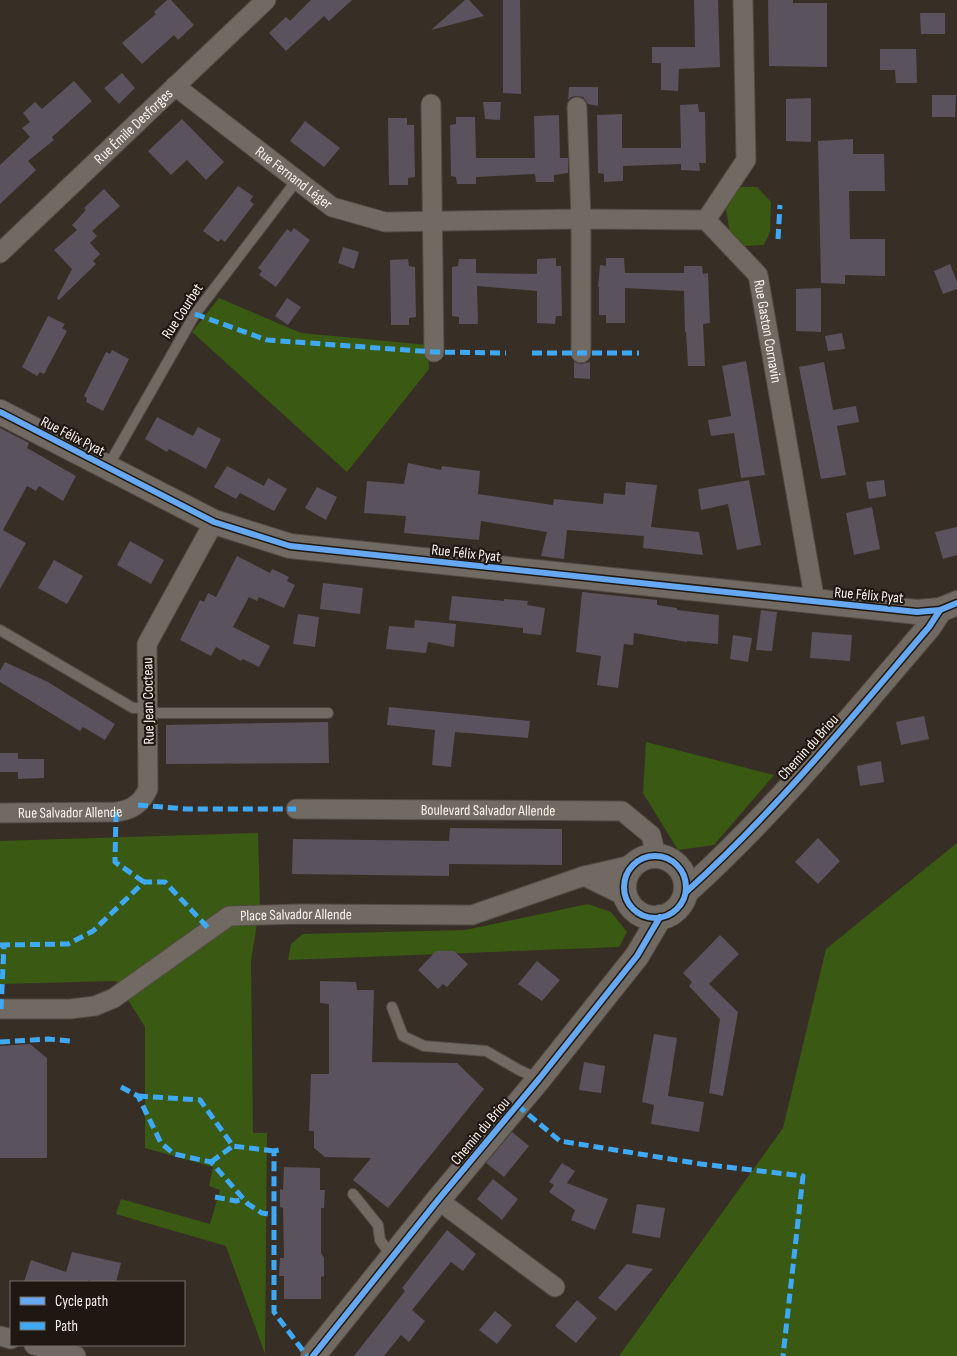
<svg xmlns="http://www.w3.org/2000/svg" width="957" height="1356" font-family="'Sofia Sans Condensed',sans-serif">
<style>
.green{fill:#3a5912}
.building{fill:#5a525c}
.lines{fill:none;stroke-linecap:round;stroke-linejoin:round}
.service-casing{stroke:#524b43;stroke-width:12}
.minor-casing{stroke:#524b43;stroke-width:21}
.tertiary-casing{stroke:#524b43;stroke-width:26}
.service{stroke:#706a62;stroke-width:10}
.minor{stroke:#706a62;stroke-width:19}
.tertiary{stroke:#706a62;stroke-width:24}
.quiet{stroke:#3fa9f5;stroke-width:5;stroke-dasharray:10 5;stroke-linecap:butt}
.cycleway-casing{stroke:#1f1812;stroke-width:9}
.cycleway{stroke:#66a8f1;stroke-width:6}
.labels{text-anchor:middle;stroke-width:4.5;stroke-linejoin:round;paint-order:stroke}
.street-label{font-size:15px;fill:#fcf2e9;stroke:#1f1812}
</style>
<rect width="100%" height="100%" fill="#372f26"/>
<!-- green -->
<g class="green">
<path d="M740,187H757L771,202L770,232L764,245L744,246L730,234L726,209Z"/>
<path d="M219,298L301,333L428,345L429,369L347,472L192,332Z"/>
<path d="M646,742L774,775L714,845L678,850L643,793Z"/>
<path d="M258,833L260,906L251,960L253,1133H267L265,1354L226,1246L116,1214L121,1199L210,1224L220,1190L209,1186L213,1167L145,1148V1027L116,981L0,984V841Z"/>
<path d="M957,843V1356H619L783,1128L826,949Z"/>
<path d="M588,904L611,912L627,932L619,947L288,960L291,944L303,934L465,930Z"/>
</g>
<!-- building -->
<g class="building">
<path d="M167,0H171L194,25L178,40L174,35L142,64L122,43L156,14L154,12Z"/>
<path d="M311,0H352L329,21L324,16L286,51L269,33L286,17L290,21Z"/>
<path d="M465,0H469L484,16L431,30Z"/>
<path d="M503,0H520L521,94L503,93Z"/>
<path d="M694,0H718L720,67L679,69L678,91L661,90V63H652V47H695Z"/>
<path d="M768,0H793V3H827V67L769,66Z"/>
<path d="M920,13H945V34H921Z"/>
<path d="M880,49H916L917,83H896L895,70H880Z"/>
<path d="M122,73L135,88L119,104L104,88Z"/>
<path d="M74,81L92,101L52,137L54,140L28,161L36,170L0,204V165L30,137L22,128L30,122L23,113L35,102L42,109Z"/>
<path d="M569,87H598V106L588,104L583,97L577,96L571,97L568,100Z"/>
<path d="M932,95H956L955,117H932Z"/>
<path d="M811,98V142L786,141V99Z"/>
<path d="M483,102H501L500,120L485,119Z"/>
<path d="M698,104L699,112H705L706,163H699L700,171L681,170V164L623,166V181L604,182V174L598,173L597,115L622,114V148H681L680,105Z"/>
<path d="M559,115L560,158H568V173L554,175V182H536L535,174L476,177V184H457L456,177L451,176L450,125L456,124V117H475L476,158H535L534,116Z"/>
<path d="M388,118H407V125H414L415,177L408,178V185H389Z"/>
<path d="M182,119L224,162L206,180L187,160L171,175L148,151Z"/>
<path d="M305,121L340,148L324,167L290,141Z"/>
<path d="M853,139V154H884L885,191H849L850,239H885V276L845,275V284L821,283L818,141Z"/>
<path d="M238,186L253,196L250,201L254,204L225,242L221,239L218,242L203,231Z"/>
<path d="M104,189L120,206L92,231L97,236L90,243L100,254L93,261L96,264L59,300L57,298L72,269L54,250L77,230L72,225L86,210L84,208Z"/>
<path d="M294,228L310,240L276,287L259,275L262,271L258,268L287,229L291,232Z"/>
<path d="M343,247L359,252L354,269L338,263Z"/>
<path d="M556,258V266H561L562,316H556L555,324L537,323V291L477,286L478,324H459V317L452,316V267L458,266L459,259H476V273L537,274V259Z"/>
<path d="M606,258H624L625,273H684V266H702L703,274L708,273L710,323L703,324L705,366H688L686,332H685L684,291L625,288V323H606V315H599V287H598L600,265L606,266Z"/>
<path d="M408,259L409,266L415,267L416,317L409,318V325H391L390,260Z"/>
<path d="M950,264L957,282V289L943,294L934,271Z"/>
<path d="M821,288V332L796,331V289Z"/>
<path d="M287,298L301,307L288,325L275,316Z"/>
<path d="M48,316L65,324L62,328L67,331L44,374L40,372L37,376L22,367Z"/>
<path d="M842,333L845,349L828,351L825,336Z"/>
<path d="M112,350L129,359L103,411L86,402L87,398L84,396L106,352L110,354Z"/>
<path d="M746,361L765,475L741,478L734,433L711,436L708,420L731,416L722,366Z"/>
<path d="M574,362L581,364L590,362V379L574,378Z"/>
<path d="M824,362L833,410L856,406L859,422L837,426L846,475L821,479L799,367Z"/>
<path d="M157,417L193,436L198,427L221,439L206,469L169,449L167,452L145,439Z"/>
<path d="M0,428L29,443L27,448L76,476L63,501L39,486L36,491L27,486L3,530L26,543L0,589Z"/>
<path d="M408,463L441,470L442,466L480,471L478,494L553,505L554,499L603,504L604,493L625,495L626,482L657,485L651,527L699,532L703,555L643,548L644,536L567,530L564,559L541,556L547,532L481,521L479,540L404,533L406,516L364,513L367,481L404,484Z"/>
<path d="M227,466L264,486L268,478L287,489L274,511L240,493L236,499L214,487Z"/>
<path d="M749,480L761,545L737,550L728,504L701,510L698,489Z"/>
<path d="M884,480L886,496L869,499L866,482Z"/>
<path d="M317,487L337,497L326,520L305,508Z"/>
<path d="M872,507L880,549L854,555L846,513Z"/>
<path d="M957,527V555L943,559L935,532Z"/>
<path d="M130,541L164,560L151,584L117,565Z"/>
<path d="M237,556L270,573L272,569L281,573L289,577L287,581L295,585L284,608L259,597L257,601L249,597L233,627L270,646L259,667L243,659L241,661L216,647L211,656L180,640L200,600L204,602L208,593L216,597Z"/>
<path d="M54,560L83,576L67,604L38,588Z"/>
<path d="M323,583L363,588L360,614L320,609Z"/>
<path d="M582,592L657,600V605L677,608V610L719,615L718,644L687,641V642L634,633L633,645L624,644L618,688L597,685L601,656L576,652Z"/>
<path d="M452,596L504,601V599L528,601L527,605L545,608L541,635L523,633V628L449,620Z"/>
<path d="M761,610L777,612L772,651L756,650Z"/>
<path d="M298,614L319,617L315,647L293,644Z"/>
<path d="M415,620L456,624L454,647L428,642L426,653L386,649L389,626L414,628Z"/>
<path d="M812,632L852,635L850,661L810,658Z"/>
<path d="M733,635L752,638L748,662L730,659Z"/>
<path d="M5,662L48,682L115,724L105,740L83,727L80,731L0,682V671Z"/>
<path d="M389,707L530,721L528,738L455,732L451,767L432,765L435,730L387,725Z"/>
<path d="M924,716L929,739L901,745L896,722Z"/>
<path d="M328,722L329,763L166,764V725Z"/>
<path d="M0,753H18V759H44V778L18,779V772H0Z"/>
<path d="M881,761L884,782L860,786L857,766Z"/>
<path d="M450,828L562,829V865L449,864V876L292,874L293,839L449,841Z"/>
<path d="M818,838L840,861L818,884L795,862Z"/>
<path d="M720,935L739,954L709,984L738,1012L723,1096L709,1093L720,1019L689,986L692,982L683,973Z"/>
<path d="M436,951H454L468,964L447,987L443,984L438,989L418,970Z"/>
<path d="M537,961L560,980L542,1001L518,984Z"/>
<path d="M320,981L356,982L357,990H374L372,1062L457,1063L484,1089L388,1208L353,1180L371,1158L325,1157L314,1148V1131H309L311,1074H329V1004L320,1003Z"/>
<path d="M654,1034L677,1038L668,1096L704,1102L699,1132L651,1124L654,1105L642,1102Z"/>
<path d="M30,1044L47,1058V1158H0V1046Z"/>
<path d="M584,1062L605,1066L601,1093L579,1090Z"/>
<path d="M512,1132L529,1146L504,1177L486,1163Z"/>
<path d="M562,1163L575,1171L567,1183L608,1199L595,1230L571,1220L575,1210L549,1192L554,1185L549,1182Z"/>
<path d="M284,1167L320,1168V1190H325L324,1208H321V1253L324,1258V1276L321,1277V1299H284V1276H279L280,1258H284L283,1208L280,1207V1189L283,1190Z"/>
<path d="M493,1179L518,1199L502,1220L477,1199Z"/>
<path d="M637,1204L665,1208L660,1238L632,1233Z"/>
<path d="M447,1230L476,1254L463,1271L451,1262L412,1310L425,1321L409,1342L401,1335L384,1356H354L405,1291L402,1288Z"/>
<path d="M72,1252L121,1263L116,1282H95L88,1280V1282H24L31,1260L66,1272Z"/>
<path d="M627,1264L653,1269L616,1311L598,1298Z"/>
<path d="M577,1300L597,1318L576,1343L555,1326Z"/>
<path d="M495,1311L512,1325L497,1344L479,1330Z"/>
</g>
<g class="lines">
<defs>
<g id="service">
<path d="M107,468L195,314L297,180"/>
<path d="M0,630L133,708H148"/>
<path d="M148,713H328"/>
<path d="M392,1007L403,1036L424,1046L486,1051L519,1070L539,1079"/>
<path d="M353,1194L378,1225L380,1240L393,1258"/>
</g>
<g id="minor">
<path id="s1" d="M743,0L746,160L706,220L758,275L815,602"/>
<path id="s2" d="M175,86L332,207L385,222L581,219L706,220"/>
<path d="M431,104L434,352"/>
<path d="M577,107L581,219V353"/>
<path id="s3" d="M0,253L266,0"/>
<path id="s4" d="M296,809L622,811L651,835L656,855"/>
<path id="s5" d="M0,813L116,812C132,810 141,804 148,789L147,644L214,522"/>
<path d="M584,876L625,896"/>
<path id="s6" d="M0,1009H70L95,1006L114,998L229,916L300,914L472,915L584,876L632,865"/>
<path d="M438,1200L555,1287"/>
<path d="M0,1336L11,1339"/>
<path d="M34,1345L76,1356"/>
</g>
<g id="tertiary">
<path d="M0,412L214,522L290,546L917,612L940,610L957,603"/>
<circle cx="655" cy="887" r="31"/>
<path d="M686,892C775,812 851,718 929,627L940,610"/>
<path d="M313,1356L438,1200L539,1079L637,956L660,917"/>
</g>
</defs>
<!-- service casing -->
<use href="#service" class="service-casing"/>
<!-- minor casing -->
<use href="#minor" class="minor-casing"/>
<!-- tertiary casing -->
<use href="#tertiary" class="tertiary-casing"/>
<!-- service -->
<use href="#service" class="service"/>
<!-- minor -->
<use href="#minor" class="minor"/>
<!-- tertiary -->
<use href="#tertiary" class="tertiary"/>
<!-- quiet -->
<g class="quiet">
<path d="M778,239L780,205"/>
<path d="M195,314L267,340L434,352L506,353"/>
<path d="M532,353H639"/>
<path d="M138,805L186,809H296"/>
<path d="M116,812L115,862L144,882"/>
<path d="M0,945L68,944L93,931L144,882H165L210,930"/>
<path d="M1,1009L4,945"/>
<path d="M0,1042L48,1039L70,1041"/>
<path d="M121,1087L138,1096L161,1143L174,1154L211,1162L248,1204L262,1213L274,1215V1151L279,1150"/>
<path d="M138,1096L200,1100L233,1146L274,1151"/>
<path d="M517,1105L560,1141L701,1164L803,1176L783,1356"/>
<path d="M211,1162L233,1146"/>
<path d="M215,1197L236,1201L244,1199"/>
<path d="M274,1215V1312L307,1356"/>
</g>
<defs>
<g id="cycleway">
<path d="M0,412L214,522L290,546L917,612L940,610L957,603"/>
<circle cx="655" cy="887" r="31"/>
<path d="M686,892C775,812 851,718 929,627L940,610"/>
<path d="M313,1356L438,1200L539,1079L637,956L660,917"/>
</g>
</defs>
<!-- cycleway casing -->
<use href="#cycleway" class="cycleway-casing"/>
<!-- cycleway -->
<use href="#cycleway" class="cycleway"/>
</g>
<g class="labels">
<!-- street labels -->
<g class="street-label">
<text dy="5" stroke="none"><textPath href="#s3" startOffset="184">Rue Émile Desforges</textPath></text>
<text dy="5" stroke="none"><textPath href="#s2" startOffset="150">Rue Fernand Léger</textPath></text>
<text transform="translate(182 311) rotate(-57)" y="5">Rue Courbet</text>
<text dy="5" stroke="none"><textPath href="#s1" startOffset="365">Rue Gaston Cornavin</textPath></text>
<text transform="translate(73 436) rotate(27)" y="5">Rue Félix Pyat</text>
<text transform="translate(466 553) rotate(6)" y="5">Rue Félix Pyat</text>
<text transform="translate(869 595) rotate(5)" y="5">Rue Félix Pyat</text>
<text transform="translate(148 701) rotate(-91)" y="5">Rue Jean Cocteau</text>
<text transform="translate(808 747) rotate(-48)" y="5">Chemin du Briou</text>
<text dy="5" stroke="none"><textPath href="#s4" startOffset="192">Boulevard Salvador Allende</textPath></text>
<text dy="5" stroke="none"><textPath href="#s5" startOffset="70">Rue Salvador Allende</textPath></text>
<text dy="5" stroke="none"><textPath href="#s6" startOffset="324">Place Salvador Allende</textPath></text>
<text transform="translate(480 1131) rotate(-50)" y="5">Chemin du Briou</text>
</g>
</g>
<!-- legend -->
<rect x="10" y="1281" width="175" height="65" fill="#1f1812" stroke="#776f68"/>
<rect x="20" y="1297" width="25" height="8" fill="#66a8f1" stroke="#776f68"/>
<text x="55" y="1306" font-size="15" fill="#fcf2e9">Cycle path</text>
<rect x="20" y="1322" width="25" height="8" fill="#3fa9f5" stroke="#776f68"/>
<text x="55" y="1331" font-size="15" fill="#fcf2e9">Path</text>
</svg>
